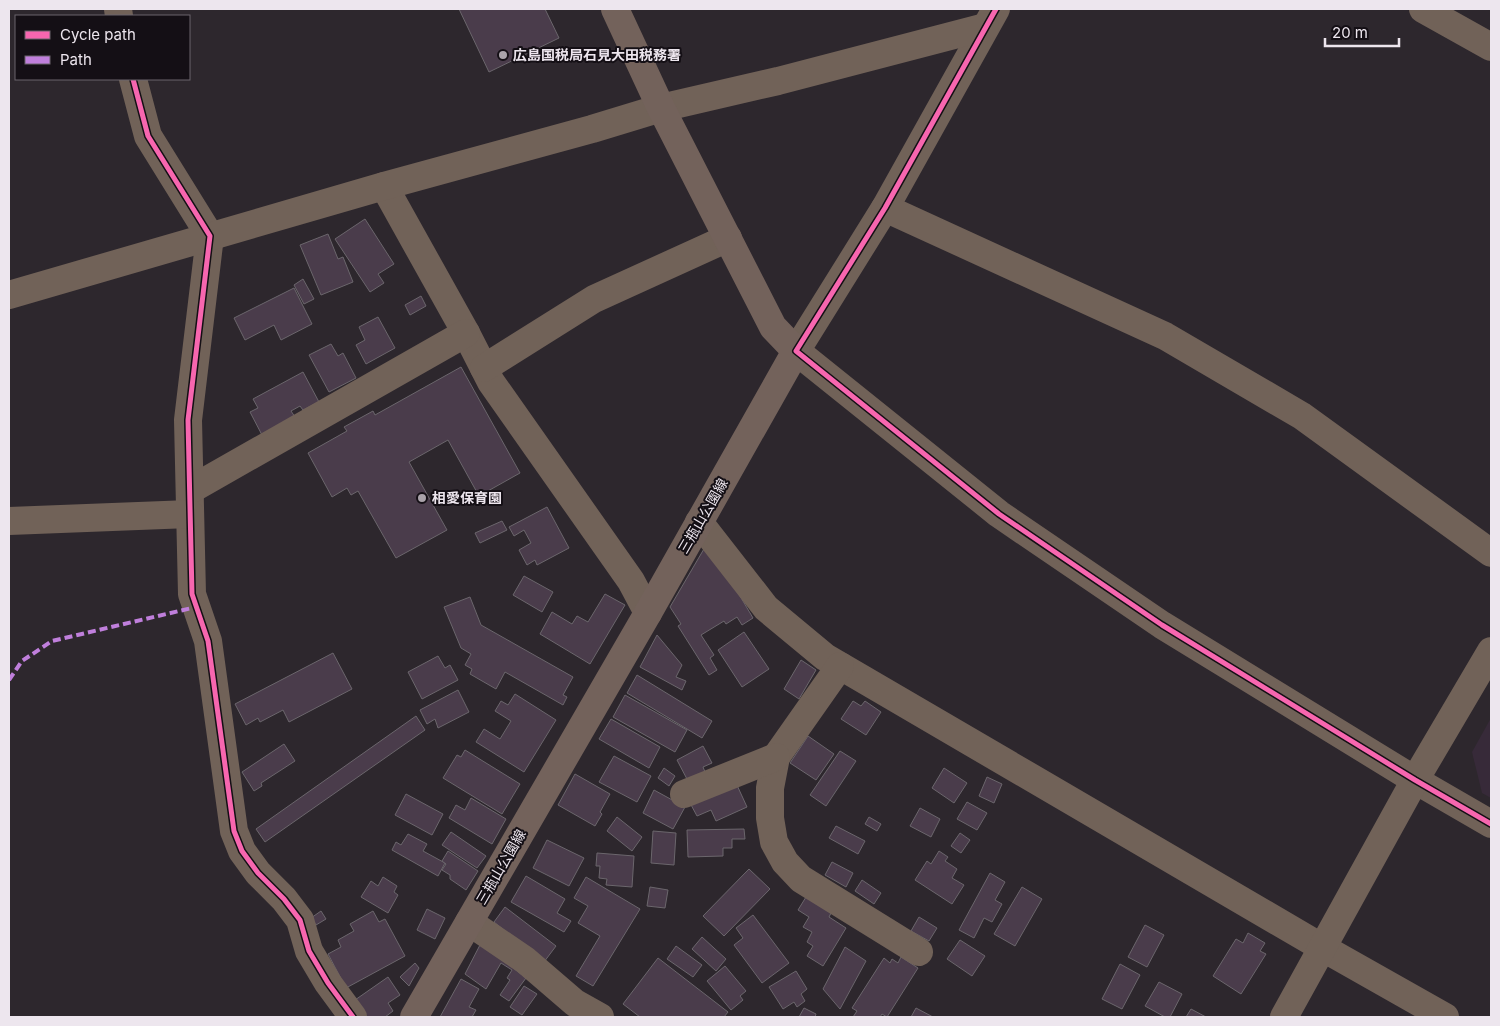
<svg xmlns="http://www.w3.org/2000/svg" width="1500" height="1026" font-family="Inter,'Noto Sans JP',sans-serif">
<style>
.built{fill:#372a39}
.building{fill:#4a3c4b;stroke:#6b666c}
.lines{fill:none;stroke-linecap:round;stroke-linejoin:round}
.minor{stroke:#716258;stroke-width:28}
.major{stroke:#73625b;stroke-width:28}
.quiet{stroke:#c07fdc;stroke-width:4;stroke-dasharray:8 4;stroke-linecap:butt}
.cycleway-casing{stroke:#140f15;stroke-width:8}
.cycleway{stroke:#f766af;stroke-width:5}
.poi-dot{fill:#aaa3aa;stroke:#140f15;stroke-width:2}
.labels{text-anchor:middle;stroke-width:4;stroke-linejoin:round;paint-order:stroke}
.poi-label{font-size:14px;font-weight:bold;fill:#ede6ee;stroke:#140f15;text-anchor:start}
.street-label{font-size:14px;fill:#ede6ee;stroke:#140f15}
</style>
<rect width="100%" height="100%" fill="#2d272d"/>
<!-- built -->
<path class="built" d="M1491,718V798L1482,793L1472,752Z"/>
<!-- building -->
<g class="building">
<path d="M459,9H545L559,38L489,72Z"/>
<path d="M365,219L394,264L378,274L384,283L370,292L335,239Z"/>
<path d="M328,234L338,259L343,257L353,282L321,295L300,245Z"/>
<path d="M303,279L314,299L304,304L294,285Z"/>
<path d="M294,288L312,324L281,340L274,325L245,340L234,318Z"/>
<path d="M421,296L426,306L410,315L405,305Z"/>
<path d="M378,317L395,348L366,364L356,345L365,340L359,327Z"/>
<path d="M331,344L338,356L343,353L356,378L329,392L309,355Z"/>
<path d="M461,367L520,473L479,496L448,440L409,462L447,530L396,558L358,491L351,495L347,488L332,497L308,453L347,431L344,427L373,411L375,415Z"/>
<path d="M303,372L319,402L303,410L300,406L291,411L295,417L262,435L250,412L258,408L253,399Z"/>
<path d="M547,507L569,548L537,565L535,560L527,565L519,550L531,543L524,530L514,536L509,527Z"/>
<path d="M502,521L507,530L480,543L475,533Z"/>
<path d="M708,542L753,618L742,625L737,617L726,624L724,621L701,635L714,655L710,658L717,670L709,675L678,626L681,624L670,607Z"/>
<path d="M524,576L553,592L542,612L513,595Z"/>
<path d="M605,594L625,605L590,664L540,634L552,612L572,624L577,616L588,622Z"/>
<path d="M470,597L481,625L573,677L563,695L567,697L563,705L505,672L496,689L470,674L472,669L465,665L471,654L461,648L444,607Z"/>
<path d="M744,632L769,669L742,687L718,650Z"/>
<path d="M657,635L682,665L676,677L686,681L682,690L640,667Z"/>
<path d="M333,653L352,689L289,722L283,710L260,722L258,718L246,725L235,704Z"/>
<path d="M438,656L445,668L450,665L458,680L422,699L408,672Z"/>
<path d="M801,660L816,670L799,699L784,689Z"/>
<path d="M637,675L712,721L702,738L627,693Z"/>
<path d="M458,690L469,712L438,728L435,719L427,724L420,710Z"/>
<path d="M515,694L556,720L524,772L476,742L484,729L500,739L511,721L495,711L501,701L508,705Z"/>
<path d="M625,695L687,730L675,752L613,717Z"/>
<path d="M853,701L861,706L865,701L881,712L866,735L841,719Z"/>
<path d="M416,716L425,730L265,842L256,829Z"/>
<path d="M611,719L660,747L649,768L599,739Z"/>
<path d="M808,736L834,754L816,780L790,763Z"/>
<path d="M284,744L295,761L261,783L262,786L254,791L242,772Z"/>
<path d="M703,746L712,763L703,767L705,772L688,781L677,760Z"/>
<path d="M465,750L520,784L502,814L443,778L457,755L461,757Z"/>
<path d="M840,751L856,761L826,806L810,795Z"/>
<path d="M614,756L651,776L637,802L599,782Z"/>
<path d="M664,768L675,776L669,786L658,778Z"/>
<path d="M944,768L967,783L954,803L932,788Z"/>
<path d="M575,774L610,794L600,812L602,814L595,826L558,805Z"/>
<path d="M987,777L1002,784L994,803L979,796Z"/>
<path d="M736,783L747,807L716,821L711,810L697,816L690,803Z"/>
<path d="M654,790L685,807L673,829L643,813Z"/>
<path d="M406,794L443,814L432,835L395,815Z"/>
<path d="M471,798L506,819L492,844L449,818L456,805L465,810Z"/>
<path d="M967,802L987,813L977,830L957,819Z"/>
<path d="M920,808L940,819L931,837L910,826Z"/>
<path d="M617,817L642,837L632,851L607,831Z"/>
<path d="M869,817L881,824L877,831L865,824Z"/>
<path d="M836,826L865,841L858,854L829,838Z"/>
<path d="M744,829L745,839H732V848H723V856L688,857L687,830Z"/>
<path d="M653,831L676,833L674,865L651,863Z"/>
<path d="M451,832L486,856L477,868L442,845Z"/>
<path d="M960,833L970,840L961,853L951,846Z"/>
<path d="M408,834L427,844L423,851L445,863L438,876L392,850L396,842L401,845Z"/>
<path d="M547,840L584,858L569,886L533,868Z"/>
<path d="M448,851L478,871L466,890L450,879V875L442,870L446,864L442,861Z"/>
<path d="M939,851L948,857L945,861L957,869L952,878L964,885L952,904L915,880L927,861L931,864Z"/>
<path d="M597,853L634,856L632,887L606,885L607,879L599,878L600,866H596Z"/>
<path d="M832,862L853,873L846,887L825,875Z"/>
<path d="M749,869L770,889L724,936L703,916Z"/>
<path d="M990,873L1005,882L995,900L1002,904L992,922L984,918L974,938L959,930Z"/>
<path d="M526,876L565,899L557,913L571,921L564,932L511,902Z"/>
<path d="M383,877L397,886L394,892L398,895L388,913L361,897L371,881L378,886Z"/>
<path d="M586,877L640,909L593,986L576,976L600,936L578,923L588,906L574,898Z"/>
<path d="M862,880L881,893L874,904L855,891Z"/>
<path d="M650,887L668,890L665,908L647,906Z"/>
<path d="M1022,887L1042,899L1015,946L994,934Z"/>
<path d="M806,897L831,913L829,917L846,928L823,966L807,956L813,946L807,942L812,932L803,927L809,917L798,910Z"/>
<path d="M505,907L556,946L544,962L494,922Z"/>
<path d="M427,909L445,918L435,939L417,930Z"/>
<path d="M321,911L326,919L316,925L311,918Z"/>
<path d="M373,911L379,922L385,919L405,956L346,988L328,954L341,947L338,940L354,931L350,924Z"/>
<path d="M753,915L789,963L762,983L734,945L743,938L736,928Z"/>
<path d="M919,917L937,928L929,941L911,931Z"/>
<path d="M1145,925L1164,935L1147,967L1128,957Z"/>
<path d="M1248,933L1265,943L1260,951L1266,954L1241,994L1213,976L1236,939L1243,943Z"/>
<path d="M702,937L726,959L716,971L692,949Z"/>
<path d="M960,940L985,956L972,976L947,959Z"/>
<path d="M481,943L526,978L509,1001L500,995L510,980L507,978L512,970L501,963L486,989L465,974Z"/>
<path d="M676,946L702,965L693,977L667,959Z"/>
<path d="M845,947L866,961L840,1009L823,989Z"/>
<path d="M901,957L918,968L887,1017L882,1014L880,1017H853L857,1011L852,1008L884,958L890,963L892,959L898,963Z"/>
<path d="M658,958L728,1012L724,1017H640L623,1004Z"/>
<path d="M415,963L419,968L409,986L400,977Z"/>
<path d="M1120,964L1140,975L1122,1009L1102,999Z"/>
<path d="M725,966L746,991L740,996L743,1000L731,1010L707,981Z"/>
<path d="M796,971L807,989L801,994L805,1001L797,1007L794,1002L783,1009L769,987Z"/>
<path d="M388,977L400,995L388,1003L393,1011L385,1017H367L355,1000Z"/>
<path d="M461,979L479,989L469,1007L476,1010L472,1017H440Z"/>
<path d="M1159,982L1182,994L1170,1017H1165L1145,1006Z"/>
<path d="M524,986L537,994L522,1015L510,1007Z"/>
<path d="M804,1008L816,1014L815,1017H799Z"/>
<path d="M916,1008L933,1017H911Z"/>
<path d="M1191,1009L1206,1017H1186Z"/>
</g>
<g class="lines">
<!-- minor -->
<g class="minor">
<path d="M118,9L119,16"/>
<path d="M996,9L885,208L796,351L999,514L1162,625L1415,780L1491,824"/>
<path d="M1423,9L1491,47"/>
<path d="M133,79L148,136L210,236L188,420L192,594L208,641L234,831L242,851L258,873L284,899L300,920L309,951L328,983L353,1017"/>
<path d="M384,186L466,333L491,382L631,581L648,613"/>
<path d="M885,208L1165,336L1302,416L1491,553"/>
<path d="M9,295L384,186L592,129L661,108L778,81L985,27"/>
<path d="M484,368L594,299L728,238"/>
<path d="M190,490L466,333"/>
<path d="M9,521L190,514"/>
<path d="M699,522L766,608L825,657L1323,948L1445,1017"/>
<path d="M840,666L776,757L770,788V818L774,842L785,862L801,879L919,952"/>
<path d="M684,794L776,757"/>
<path d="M469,922L525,960L575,1003L600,1017"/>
<path d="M1284,1017L1415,780L1491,651"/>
</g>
<!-- major -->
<path class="major" d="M414,1017L648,613L796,351L773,327L661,108L615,9"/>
<!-- quiet -->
<path class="quiet" d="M9,680L22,661L52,641L196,607"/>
<defs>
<g id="cycleway">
<path d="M996,9L885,208L796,351L999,514L1162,625L1415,780L1491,824"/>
<path d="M133,79L148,136L210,236L188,420L192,594L208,641L234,831L242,851L258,873L284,899L300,920L309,951L328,983L353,1017"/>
</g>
</defs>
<!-- cycleway casing -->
<use href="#cycleway" class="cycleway-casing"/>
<!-- cycleway -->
<use href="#cycleway" class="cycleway"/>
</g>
<!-- markers -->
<g class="poi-dot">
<circle cx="503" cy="55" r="5"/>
<circle cx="422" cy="498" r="5"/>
</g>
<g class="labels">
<!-- poi labels -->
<g class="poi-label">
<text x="513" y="60">広島国税局石見大田税務署</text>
<text x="432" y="503">相愛保育園</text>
</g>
<!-- street labels -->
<g class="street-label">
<text transform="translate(703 516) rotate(-60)" y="5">三瓶山公園線</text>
<text transform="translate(501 867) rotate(-60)" y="5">三瓶山公園線</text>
</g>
</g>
<!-- border -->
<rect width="1500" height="1026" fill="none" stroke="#ede6ee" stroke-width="20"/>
<!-- legend -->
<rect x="15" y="15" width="175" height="65" fill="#140f15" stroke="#6b656c"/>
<rect x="25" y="31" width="25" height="8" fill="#f766af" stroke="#6b656c"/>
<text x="60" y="40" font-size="15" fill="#ede6ee">Cycle path</text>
<rect x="25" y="56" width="25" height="8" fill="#c07fdc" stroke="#6b656c"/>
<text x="60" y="65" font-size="15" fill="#ede6ee">Path</text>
<!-- scale -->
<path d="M1325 38v8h74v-8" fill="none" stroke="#ede6ee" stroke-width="2.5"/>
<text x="1332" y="38" font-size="15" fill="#ede6ee" stroke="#140f15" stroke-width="4" paint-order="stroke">20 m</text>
</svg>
